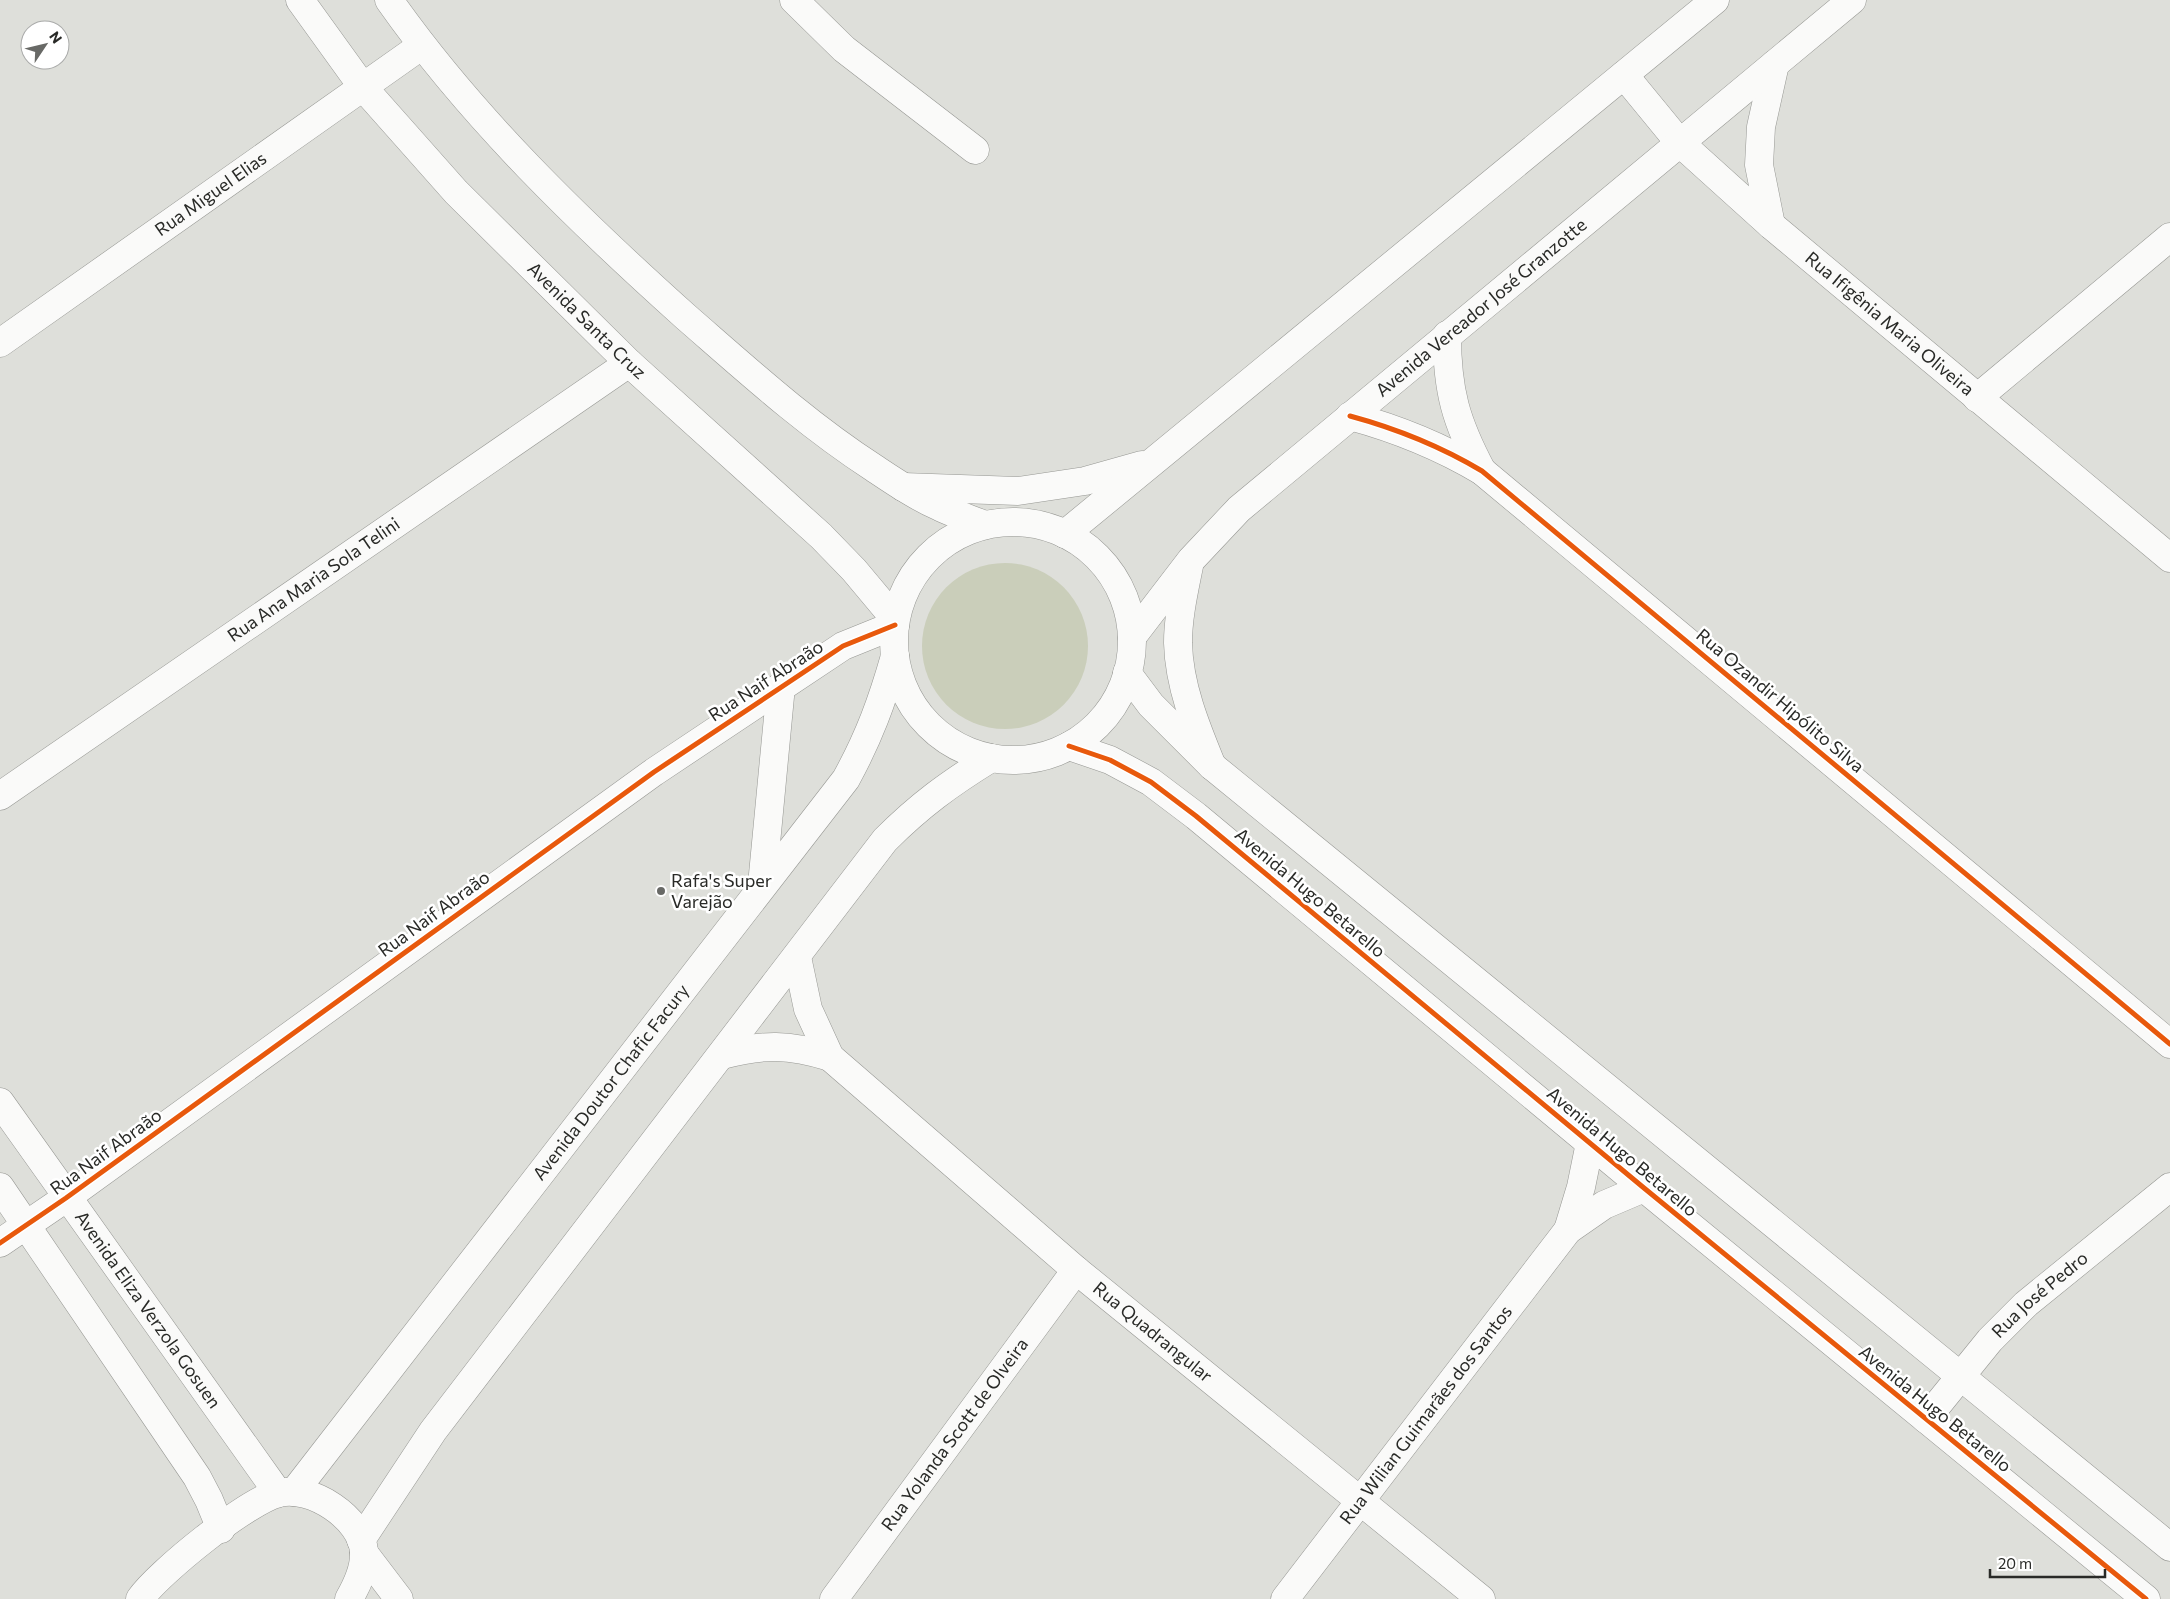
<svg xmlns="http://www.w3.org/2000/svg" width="2170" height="1599" font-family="Commissioner,sans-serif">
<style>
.green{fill:#caceba}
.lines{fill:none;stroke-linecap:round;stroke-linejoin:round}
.minor-casing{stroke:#969793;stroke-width:29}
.major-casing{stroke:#969793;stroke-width:29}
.minor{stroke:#fafaf9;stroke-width:28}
.major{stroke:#fafaf9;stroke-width:28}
.cycleway-casing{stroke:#fff;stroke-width:8}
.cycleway{stroke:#e8590c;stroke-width:5}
.poi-dot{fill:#686966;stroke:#fff;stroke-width:2}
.labels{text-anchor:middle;stroke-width:5;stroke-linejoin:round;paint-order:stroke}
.street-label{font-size:18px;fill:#292a27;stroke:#fff}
.poi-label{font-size:18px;fill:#292a27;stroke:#fff;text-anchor:start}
</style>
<rect width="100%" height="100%" fill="#dedfda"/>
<!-- green -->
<circle class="green" cx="1005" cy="646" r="83"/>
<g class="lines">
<defs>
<g id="minor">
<path id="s1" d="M300,0L362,86L456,192L629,363L821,536L854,570L895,619"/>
<path d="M389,0C472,118 579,221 686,317C747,370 806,424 874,468C895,482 917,497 940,507C955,514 970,519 985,525"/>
<path d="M794,0L844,49L975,150"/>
<path id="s2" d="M1624,75L1679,142L1771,225L2170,558"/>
<path d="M1447,335C1447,391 1456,422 1482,471"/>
<path id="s3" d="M0,343L421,46"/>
<path d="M1977,398L2170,237"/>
<path d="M1350,416C1398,429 1440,446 1482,471L2170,1044"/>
<path d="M1127,673L1151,705L1212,766L2170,1547"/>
<path d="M1069,746L1110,760L1151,782L1196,816L1644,1188L2146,1599"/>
<path id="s4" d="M0,796L629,363"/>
<path id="s5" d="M797,957L808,1009L830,1057L1076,1270L1481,1599"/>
<path d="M722,1055C763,1044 789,1044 830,1057"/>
<path d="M1568,1230L1581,1187L1590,1143"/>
<path d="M0,1243L66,1198L654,772L843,646L895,625"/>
<path id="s6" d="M1926,1419L1990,1340L2026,1304L2170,1187"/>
<path d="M364,1553L399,1599"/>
<path id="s7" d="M834,1599L1076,1270"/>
<path id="s8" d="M1285,1599L1568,1230L1604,1205L1644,1188"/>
</g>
<g id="major">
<path d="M1771,225L1759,165L1761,127L1775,64"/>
<path d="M903,487L1018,491L1085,481L1142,465"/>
<circle cx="1013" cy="641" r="119"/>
<path d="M1065,534L1715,0"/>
<path d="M1189,566C1184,591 1178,617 1178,643C1179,686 1196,727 1212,766"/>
<path id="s9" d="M1132,637L1191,560L1239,509L1852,0"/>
<path d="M762,885L781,686"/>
<path id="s10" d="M0,1102L278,1493"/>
<path d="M0,1187L197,1477L209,1500L221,1529"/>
<path id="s11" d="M294,1492L846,779C869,737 882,702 895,656"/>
<path d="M361,1540L433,1431L885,840C920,805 949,784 991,758"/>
<path d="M140,1599C158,1573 248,1500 279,1493C311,1485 362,1518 364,1552C365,1569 357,1585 349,1599"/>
</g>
</defs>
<!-- minor casing -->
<use href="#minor" class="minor-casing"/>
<!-- major casing -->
<use href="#major" class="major-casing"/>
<!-- minor -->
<use href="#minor" class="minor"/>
<!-- major -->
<use href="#major" class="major"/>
<defs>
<g id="cycleway">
<path d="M1350,416C1398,429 1440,446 1482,471L2170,1044"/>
<path d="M1069,746L1110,760L1151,782L1196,816L1644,1188L2146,1599"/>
<path d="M0,1243L66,1198L654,772L843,646L895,625"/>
</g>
</defs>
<!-- cycleway casing -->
<use href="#cycleway" class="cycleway-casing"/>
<!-- cycleway -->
<use href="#cycleway" class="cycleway"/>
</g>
<!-- markers -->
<circle class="poi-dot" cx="661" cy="891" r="5"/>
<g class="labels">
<!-- street labels -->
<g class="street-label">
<text dy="6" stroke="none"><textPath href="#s3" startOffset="258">Rua Miguel Elias</textPath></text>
<text dy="6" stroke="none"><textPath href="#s9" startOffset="482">Avenida Vereador José Granzotte</textPath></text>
<text dy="6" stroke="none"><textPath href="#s1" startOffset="431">Avenida Santa Cruz</textPath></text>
<text dy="6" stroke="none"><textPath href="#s2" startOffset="365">Rua Ifigênia Maria Oliveira</textPath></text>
<text dy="6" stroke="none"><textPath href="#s4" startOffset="381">Rua Ana Maria Sola Telini</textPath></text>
<text transform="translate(766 681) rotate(-33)" y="6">Rua Naif Abraão</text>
<text transform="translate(1780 701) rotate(40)" y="6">Rua Ozandir Hipólito Silva</text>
<text transform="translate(1310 893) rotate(40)" y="6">Avenida Hugo Betarello</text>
<text transform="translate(434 914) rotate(-36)" y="6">Rua Naif Abraão</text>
<text dy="6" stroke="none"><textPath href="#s11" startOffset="518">Avenida Doutor Chafic Facury</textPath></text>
<text transform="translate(106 1152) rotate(-36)" y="6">Rua Naif Abraão</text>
<text transform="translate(1622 1152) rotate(40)" y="6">Avenida Hugo Betarello</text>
<text dy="6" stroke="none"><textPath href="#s6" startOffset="169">Rua José Pedro</textPath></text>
<text dy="6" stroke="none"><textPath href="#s10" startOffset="255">Avenida Eliza Verzola Gosuen</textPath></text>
<text dy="6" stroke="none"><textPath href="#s5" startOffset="530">Rua Quadrangular</textPath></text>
<text transform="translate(1935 1409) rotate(39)" y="6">Avenida Hugo Betarello</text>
<text dy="6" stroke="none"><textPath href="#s8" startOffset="232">Rua Wilian Guimarães dos Santos</textPath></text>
<text dy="6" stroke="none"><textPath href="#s7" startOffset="204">Rua Yolanda Scott de Olveira</textPath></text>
</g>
<!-- poi labels -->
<g class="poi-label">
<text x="671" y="887">Rafa's Super<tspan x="671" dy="21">Varejão</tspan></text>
</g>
</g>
<!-- north arrow -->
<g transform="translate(45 45) rotate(55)"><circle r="24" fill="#ffffff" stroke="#a9aaa9"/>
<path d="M0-4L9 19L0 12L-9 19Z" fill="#686966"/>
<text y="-8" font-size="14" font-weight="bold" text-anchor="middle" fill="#292a27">N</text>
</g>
<!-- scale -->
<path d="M1990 1569v8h115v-8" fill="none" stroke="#292a27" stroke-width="2.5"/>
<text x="1998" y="1569" font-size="15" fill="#292a27" stroke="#ffffff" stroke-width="4" paint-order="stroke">20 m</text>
</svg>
